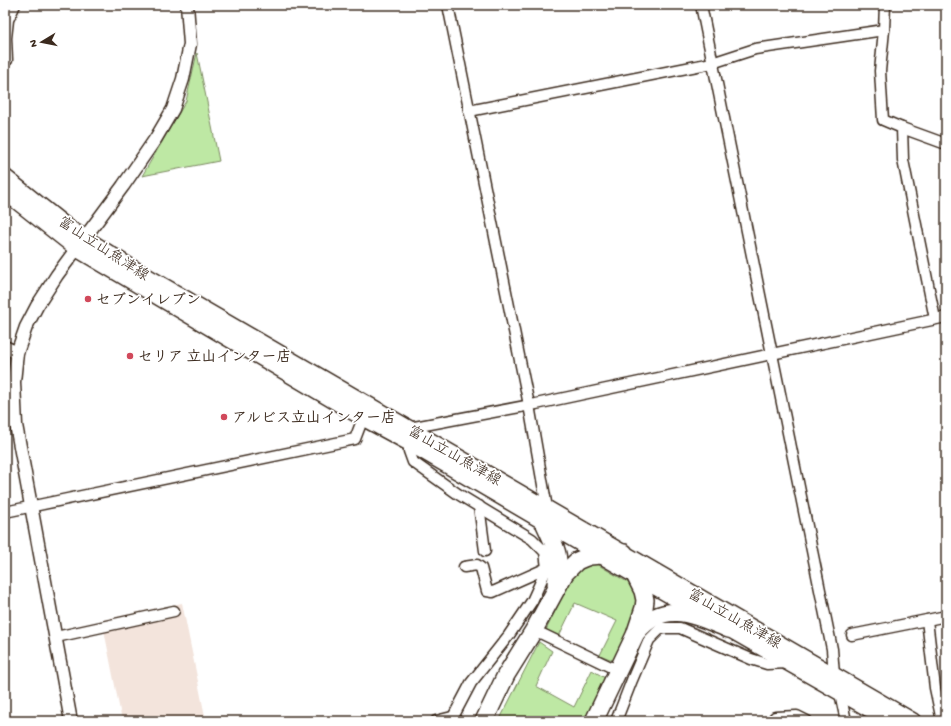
<svg xmlns="http://www.w3.org/2000/svg" width="951" height="726" font-family="'Gochi Hand','Klee One',sans-serif">
<style>
.built{fill:#f3e4dc}
.green{fill:#bee8a4;stroke:#7c8961}
.lines{fill:none;stroke-linecap:round;stroke-linejoin:round}
.minor-casing{stroke:#3b2a1e;stroke-width:13}
.tertiary-casing{stroke:#3b2a1e;stroke-width:15}
.primary-casing{stroke:#3b2a1e;stroke-width:18}
.motorway-casing{stroke:#3b2a1e;stroke-width:20}
.minor{stroke:#fff;stroke-width:10}
.tertiary{stroke:#fff;stroke-width:12}
.primary{stroke:#fff;stroke-width:15}
.motorway{stroke:#fff;stroke-width:17}
.poi-dot{fill:#d1495b;stroke:#fff;stroke-width:1.5}
.labels{text-anchor:middle;stroke-width:3.5;stroke-linejoin:round;paint-order:stroke}
.street-label{font-size:15px;fill:#3b2a1e;stroke:#fff}
.poi-label{font-size:15px;font-weight:bold;fill:#3b2a1e;stroke:#fff;text-anchor:start}
</style>
<rect width="100%" height="100%" fill="#fff"/>
<filter id="ink" filterUnits="userSpaceOnUse"><feTurbulence type="fractalNoise" baseFrequency=".025" numOctaves="2"/><feDisplacementMap in="SourceGraphic" scale="8" xChannelSelector="R" yChannelSelector="G"/><feConvolveMatrix kernelMatrix="1 2 1 2 8 2 1 2 1" color-interpolation-filters="sRGB"/></filter>
<g filter="url(#ink)">
<!-- built -->
<path class="built" d="M182,603L206,721H122L102,620Z"/>
<!-- green -->
<g class="green">
<path d="M197,53L219,161L142,176L186,101Z"/>
<path d="M592,561L634,586L641,602L615,661L600,655L617,621L575,603L559,636L546,630L569,582L578,573Z"/>
<path d="M539,642L552,651L536,686L574,707L592,670L605,678L585,721H499Z"/>
</g>
<g class="lines">
<defs>
<g id="minor">
<path d="M448,5L529,405L547,508"/>
<path d="M701,5L832,649L834,675"/>
<path d="M885,5L884,30L880,71L883,120L902,128L903,160L935,319"/>
<path d="M5,61L7,60L6,38L8,20L15,5"/>
<path d="M469,111L712,63L755,49L884,30"/>
<path d="M902,128L946,144"/>
<path d="M409,428L536,404L946,317"/>
<path d="M409,443V451L413,462L458,494L532,539L545,552L547,568L532,601L509,635L471,683L451,721"/>
<path d="M479,506L485,551"/>
<path d="M5,512L355,439L363,418"/>
<path d="M464,567L477,565L481,568L487,591L493,592L547,568"/>
<path d="M534,630L617,670"/>
<path d="M852,635L927,620"/>
<path d="M56,637L174,611"/>
<path d="M840,693L846,721"/>
<path d="M436,721L452,717"/>
<path d="M616,721L632,680L649,640L661,628H680L751,659L767,664L788,663"/>
<path d="M772,721L775,717L797,716L807,721"/>
<path d="M942,721L935,688L927,620L946,616"/>
</g>
<g id="tertiary">
<path d="M5,347L17,353"/>
<path d="M71,721L16,425L14,382L17,353L26,327L37,306L57,275L123,186L156,138L173,109L183,79L190,44L187,5"/>
</g>
<g id="primary">
<path d="M5,177L66,226L131,267L913,721"/>
<path d="M5,192L77,249L363,418L409,443L636,576L890,721"/>
</g>
<g id="motorway">
<path d="M544,522C555,547 562,555 556,583"/>
<path d="M637,632C665,598 696,616 729,629"/>
<path d="M484,721L506,675L534,630L565,573L577,561L584,558L590,556L624,553L643,591L645,600L644,608L635,635L594,721"/>
</g>
</defs>
<!-- minor casing -->
<use href="#minor" class="minor-casing"/>
<!-- tertiary casing -->
<use href="#tertiary" class="tertiary-casing"/>
<!-- primary casing -->
<use href="#primary" class="primary-casing"/>
<!-- motorway casing -->
<use href="#motorway" class="motorway-casing"/>
<!-- minor -->
<use href="#minor" class="minor"/>
<!-- tertiary -->
<use href="#tertiary" class="tertiary"/>
<!-- primary -->
<use href="#primary" class="primary"/>
<!-- motorway -->
<use href="#motorway" class="motorway"/>
</g>
</g>
<!-- markers -->
<g class="poi-dot">
<circle cx="88" cy="299" r="4"/>
<circle cx="130" cy="356" r="4"/>
<circle cx="224" cy="417" r="4"/>
</g>
<g class="labels">
<!-- street labels -->
<g class="street-label">
<text transform="translate(104 248) rotate(33)" y="5">富山立山魚津線</text>
<text transform="translate(455 455) rotate(30)" y="5">富山立山魚津線</text>
<text transform="translate(735 618) rotate(30)" y="5">富山立山魚津線</text>
</g>
<!-- poi labels -->
<g class="poi-label">
<text x="96" y="304">セブンイレブン</text>
<text x="138" y="361">セリア 立山インター店</text>
<text x="232" y="422">アルビス立山インター店</text>
</g>
</g>
<!-- margin -->
<rect width="951" height="726" fill="none" stroke="#fff" stroke-width="20"/>
<rect x="10" y="10" width="931" height="706" fill="none" stroke="#3b2a1e" stroke-width="1.5" filter="url(#ink)"/>
<!-- north arrow -->
<g transform="translate(42 42) rotate(260)" stroke="#ffffff" stroke-width="3" paint-order="stroke">
<path d="M0-3L7 15L0 10L-7 15Z" fill="#3b2a1e"/>
<text y="-6" font-size="11" font-weight="bold" text-anchor="middle" fill="#3b2a1e">N</text>
</g>
</svg>
